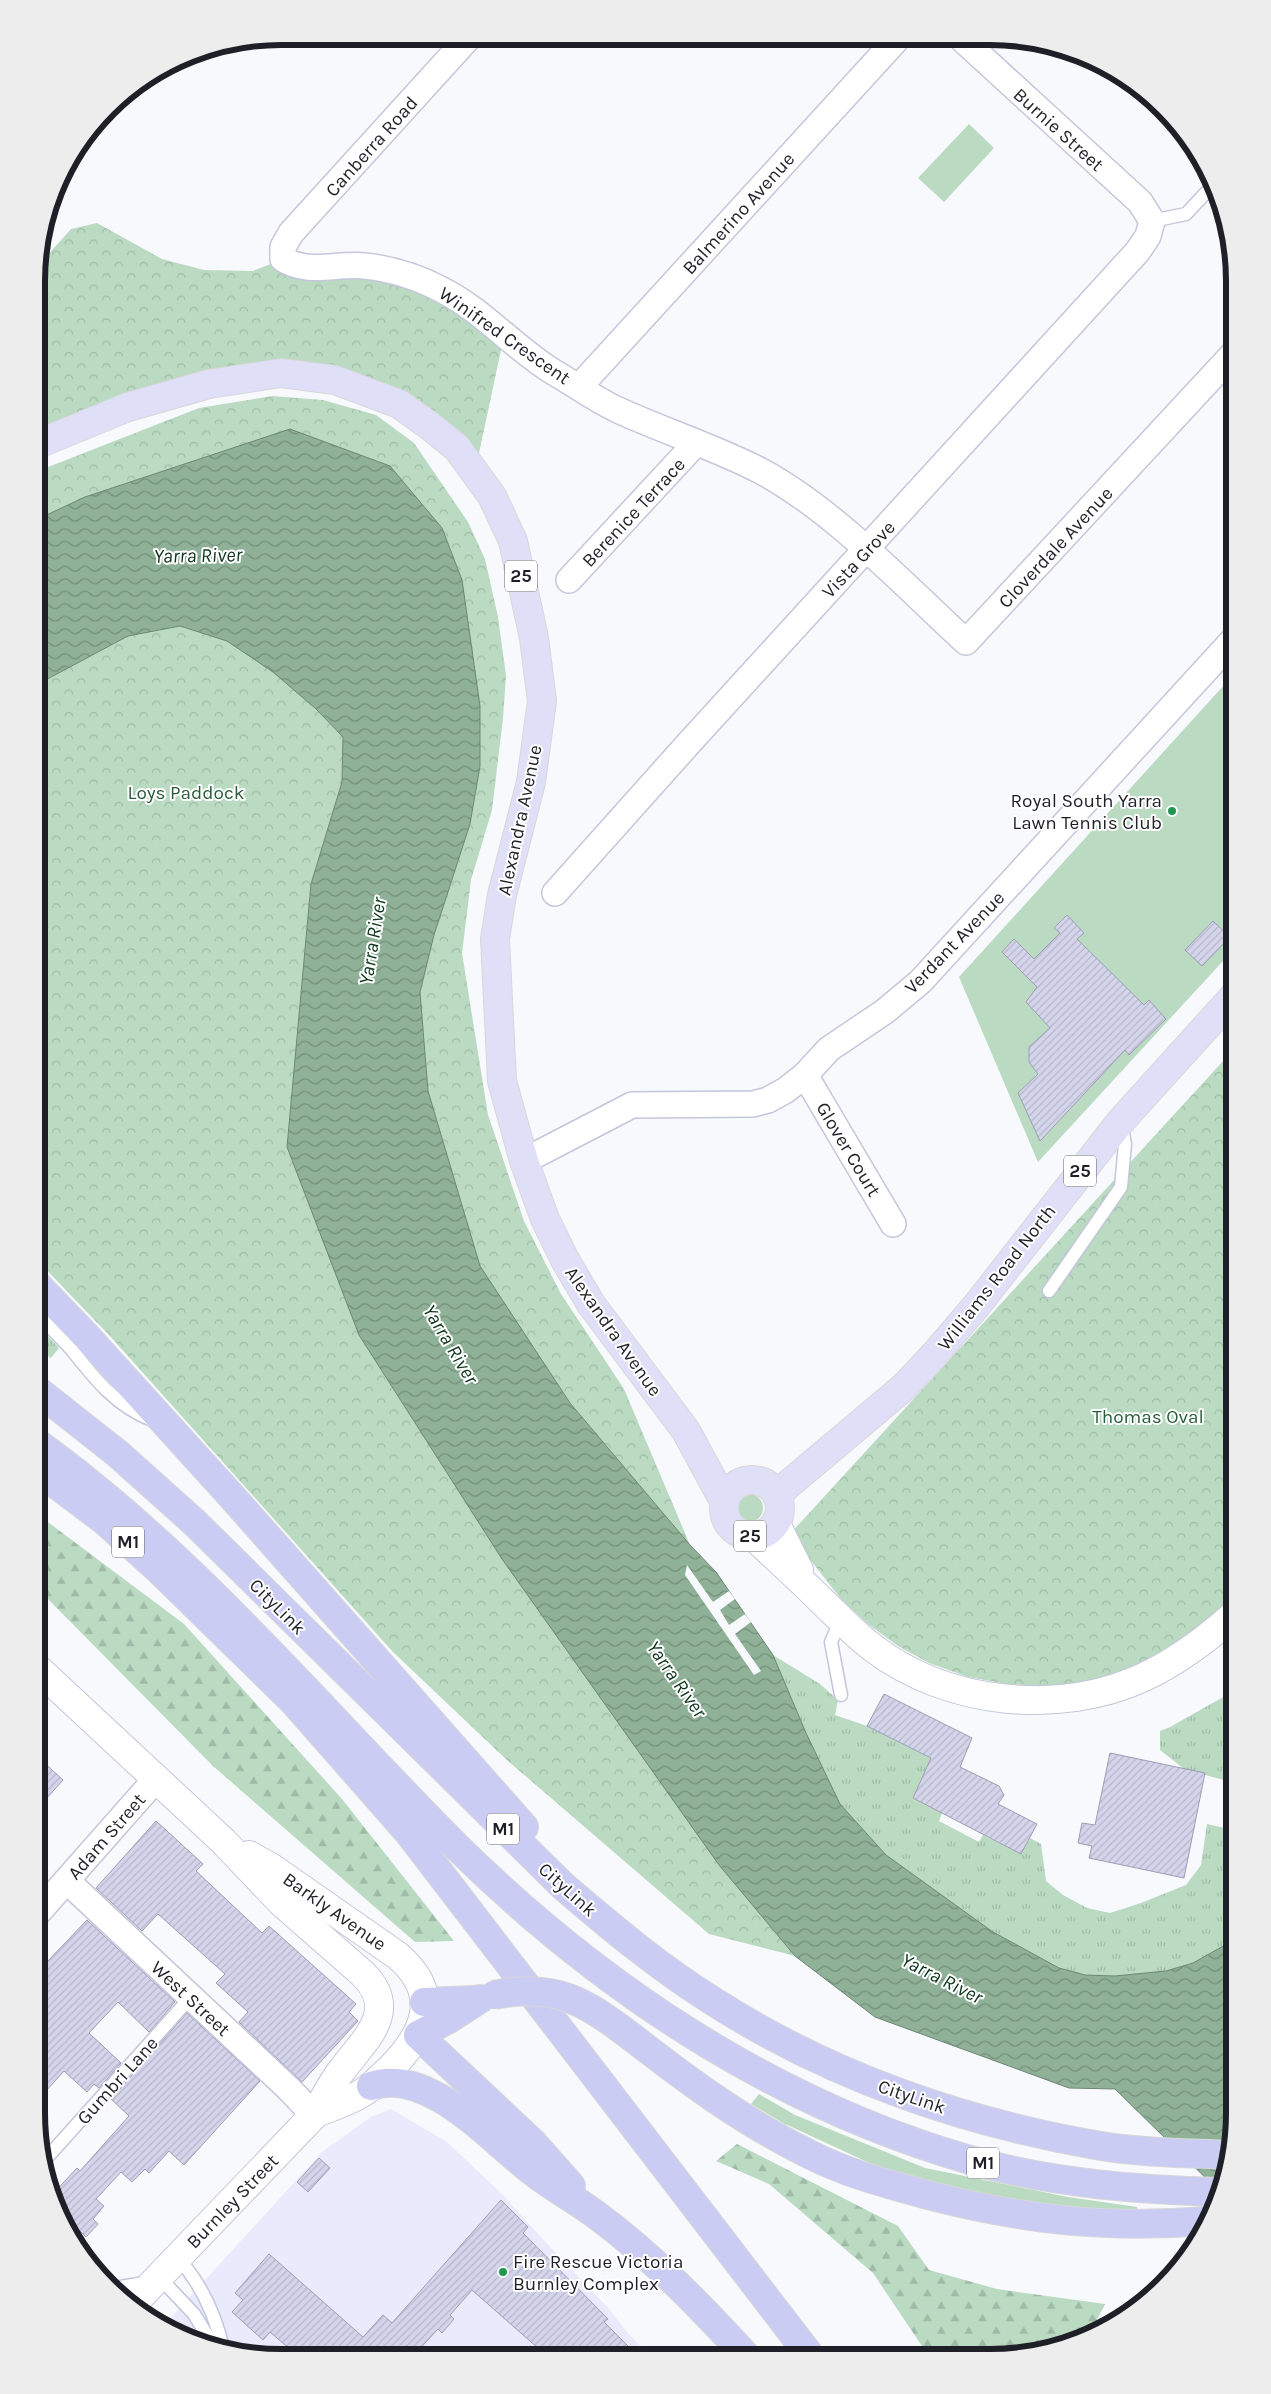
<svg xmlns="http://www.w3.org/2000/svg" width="1271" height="2394" font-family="Karla,sans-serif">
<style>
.built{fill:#e9eafc}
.grass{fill:url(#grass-tufts)}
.forest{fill:url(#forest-firs)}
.park{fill:url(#park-crowns)}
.garden{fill:#badac2}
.water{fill:url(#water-waves);stroke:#6d8575}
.pier{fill:#f8f9fd}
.building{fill:url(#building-hatch);stroke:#9d9eb3}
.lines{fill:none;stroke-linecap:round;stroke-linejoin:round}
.lane-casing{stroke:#c4c6db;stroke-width:15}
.street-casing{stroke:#c4c6db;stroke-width:28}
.secondary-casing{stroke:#c4c6db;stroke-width:30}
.primary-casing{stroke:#d7d7d8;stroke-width:30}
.highway-casing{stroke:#d7d7d8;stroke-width:30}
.lane{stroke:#fff;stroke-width:12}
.street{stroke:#fff;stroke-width:25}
.secondary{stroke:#fff;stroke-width:28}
.primary{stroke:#dfe0f8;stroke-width:28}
.highway{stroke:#caccf4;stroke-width:28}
.highway-bridge-casing{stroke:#d7d7d8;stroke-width:30;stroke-linecap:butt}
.highway-bridge{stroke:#caccf4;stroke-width:28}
.poi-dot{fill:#219652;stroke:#fff;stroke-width:2}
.labels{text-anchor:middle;stroke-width:4;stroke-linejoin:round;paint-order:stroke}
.shield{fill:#fff;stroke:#626268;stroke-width:1}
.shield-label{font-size:18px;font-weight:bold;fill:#1f1f27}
.street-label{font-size:19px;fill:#1f1f27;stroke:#fff}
.park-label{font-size:19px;fill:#275c39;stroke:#fff}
.poi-label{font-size:19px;fill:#1f1f27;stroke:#fff;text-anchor:end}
.water-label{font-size:20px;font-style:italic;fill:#0c351b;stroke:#fff}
.rim{fill:none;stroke:#1f1f27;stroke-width:6}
</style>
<defs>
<pattern id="grass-tufts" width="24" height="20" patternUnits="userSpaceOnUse" patternTransform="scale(1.25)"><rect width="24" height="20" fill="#badac2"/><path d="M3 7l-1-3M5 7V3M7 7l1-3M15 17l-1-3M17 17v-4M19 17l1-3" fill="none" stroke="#9fbba7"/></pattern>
<pattern id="forest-firs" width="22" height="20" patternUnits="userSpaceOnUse" patternTransform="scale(1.25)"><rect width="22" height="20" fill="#badac2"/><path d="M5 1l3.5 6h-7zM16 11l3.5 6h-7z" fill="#9fbba7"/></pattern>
<pattern id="park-crowns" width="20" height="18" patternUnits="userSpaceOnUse" patternTransform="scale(1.25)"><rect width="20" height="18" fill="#badac2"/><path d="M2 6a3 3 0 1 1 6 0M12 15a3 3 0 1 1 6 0" fill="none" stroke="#9fbba7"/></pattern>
<pattern id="water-waves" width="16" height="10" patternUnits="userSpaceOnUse" patternTransform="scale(1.25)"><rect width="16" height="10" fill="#8fb197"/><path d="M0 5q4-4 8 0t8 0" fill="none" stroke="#748f7b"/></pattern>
<pattern id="building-hatch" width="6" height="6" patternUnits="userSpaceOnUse" patternTransform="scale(1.25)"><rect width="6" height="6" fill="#d4d5eb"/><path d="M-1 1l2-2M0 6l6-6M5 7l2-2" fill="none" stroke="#b6b6ca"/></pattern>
</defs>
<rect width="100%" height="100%" fill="#f8f9fd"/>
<!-- built -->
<path class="built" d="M391,2109L447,2142L502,2194L539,2235L610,2310L626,2331L651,2357L249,2356L173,2333L163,2326L322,2152L371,2117Z"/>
<!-- grass -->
<g class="grass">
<path d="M37,1324L59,1348L51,1358L37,1349Z"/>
<path d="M773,1655L820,1684L838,1700L835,1715L867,1726L931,1758L913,1798L942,1813L939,1821L979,1842L983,1835L1021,1854L1030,1838L1041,1844L1046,1881L1063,1895L1087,1908L1110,1913L1141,1903L1186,1885L1201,1865L1207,1824L1234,1830V1940L1193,1963L1166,1971L1115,1976L1085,1975L1059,1968L993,1932L886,1855L840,1804L806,1733Z"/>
<path d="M1234,1691V1783L1184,1769L1160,1750V1731L1170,1727Z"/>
</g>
<!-- forest -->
<g class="forest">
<path d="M37,1514L184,1624L342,1799L454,1941L415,1942L213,1766L37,1588Z"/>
<path d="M737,2144L898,2226L929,2270L997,2289L1105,2304L1090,2333L1069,2345L990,2358H943L926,2352L873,2273L769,2184L716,2161Z"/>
</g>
<!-- park -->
<g class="park">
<path d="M97,223L162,259L204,270L253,271L283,259L443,290L504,336L475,472L399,404L281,373L38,449V266L71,229Z"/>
<path d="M272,396L323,400L376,415L414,443L468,522L485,559L498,617L506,676L503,718L492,810L471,880L462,953L488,1115L524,1221L561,1294L624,1389L690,1545L570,1403L479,1266L428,1091L420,992L434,935L470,824L480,766V706L38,519V471L199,408Z"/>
<path d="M180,626C195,631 214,634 228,641C272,665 309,702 343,737L342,782L311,884L287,1147L719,1865L795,1956L709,1934L508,1761L393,1652L109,1335L37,1260L38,684L128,636Z"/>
<path d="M1235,1048L1234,1601L1177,1648L1112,1676L1075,1684L1042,1686L1007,1684L968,1677L929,1663L898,1646L868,1624L841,1599L790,1534Z"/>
</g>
<!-- garden -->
<g class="garden">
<path d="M969,124L994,148L944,202L918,178Z"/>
<path d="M1235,673V948L1038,1162L959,977Z"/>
<circle cx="749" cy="1508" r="14"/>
<path d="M759,2094L795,2115L925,2168L1068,2197L1137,2207L1136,2215L1001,2202L891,2173L783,2123L751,2104Z"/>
</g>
<!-- water -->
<path class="water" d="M290,429L390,466L442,528L462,580L480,706V766L470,824L434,935L420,992L428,1091L480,1266L570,1403L690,1545L716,1572L773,1655L806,1733L840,1804L886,1855L993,1932L1059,1968L1085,1975L1115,1976L1166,1971L1193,1963L1234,1940V2129L1221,2193L1115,2089L1069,2088L875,2017L795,1956L719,1865L502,1559L359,1335L287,1147L311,884L342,782L343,737L316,709L273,672L227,641L180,626L128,636L38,684V519L85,497Z"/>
<!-- pier -->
<path class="pier" d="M687,1565L713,1602L729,1591L735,1599L720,1610L729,1625L745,1614L751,1622L735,1634L761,1671L754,1675L685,1575Z"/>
<!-- building -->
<g class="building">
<path d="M1067,915L1084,933L1077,939L1144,1005L1149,1000L1166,1019L1129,1055L1125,1050L1040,1141L1018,1093L1038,1074L1029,1062V1047L1050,1028L1026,1002L1037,987L1002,952L1014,939L1034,959L1060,933L1054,928Z"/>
<path d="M1213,921L1230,937L1202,966L1185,950Z"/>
<path d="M884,1694L972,1738L960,1767L999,1786L1004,1795L998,1804L1037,1824L1021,1854L913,1798L931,1758L867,1726Z"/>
<path d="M1110,1753L1205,1773L1184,1878L1089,1858L1092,1846L1078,1843L1082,1823L1095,1825Z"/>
<path d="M37,1756L63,1780L37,1809Z"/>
<path d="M156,1821L203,1864L196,1871L262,1933L269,1926L356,2004L349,2012L358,2021L302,2082L239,2022L248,2012L216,1983L225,1974L158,1914L142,1931L96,1888Z"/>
<path d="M87,1920L175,2002L149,2032L118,2002L89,2033L121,2063L99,2088L94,2084L87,2092L64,2071L36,2102V1969L44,1961L46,1963Z"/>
<path d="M187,2013L260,2081L184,2165L169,2151L149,2173L145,2169L132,2182L121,2172L96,2199L104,2206L93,2219L98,2224L86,2237L78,2229L71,2237L51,2196L77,2168L80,2171L129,2116L111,2099Z"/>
<path d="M319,2158L330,2168L308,2192L297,2182Z"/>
<path d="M501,2200L528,2227L523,2233L608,2319L604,2322L639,2357L547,2356L472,2290L450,2315L454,2319L442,2333L438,2329L413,2356H298L270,2332L263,2340L232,2312L243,2300L235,2293L269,2254L363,2337L383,2315L392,2323Z"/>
</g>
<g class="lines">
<defs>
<g id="lane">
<path d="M1152,221L1186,214L1213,185"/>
<path d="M1049,1291L1121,1187L1125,1144L1121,1123"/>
<path d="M37,1314C49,1326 61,1338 72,1350C95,1379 116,1406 152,1420"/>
<path d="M841,1620L831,1642L841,1695"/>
<path d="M44,2161L190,1998"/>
<path d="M177,2257C201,2283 215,2314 223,2348"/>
<path d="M159,2277L194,2314L213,2345"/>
</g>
<g id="street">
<path d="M469,37L291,233L283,247V259C308,275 337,263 365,266C392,269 418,277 442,290C484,311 515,349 555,373C576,385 596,400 618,410C664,431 714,447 759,470C833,509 904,585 966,642L1235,352"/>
<path d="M579,387L896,40"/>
<path d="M569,580L696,443"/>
<path d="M555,893L689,743L1138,251L1148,236L1152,221L1140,202L963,40"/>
<path d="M805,1075L893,1224"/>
<path d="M524,1161L632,1105L753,1104L768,1100L786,1090L805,1075L829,1049L884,1012L920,982L1235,638"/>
<path d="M67,1881L288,2088L314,2115"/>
<path d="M36,1915L156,1779"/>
<path d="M117,2294L147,2289"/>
</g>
<g id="secondary">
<path d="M776,1524L799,1570"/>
<path d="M754,1537C780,1561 806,1585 831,1610C845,1623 858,1637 873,1648C948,1705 1059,1716 1144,1677C1178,1661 1207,1639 1234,1615"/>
<path d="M37,1668L223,1841L282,1903L363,1974C400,2011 365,2039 342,2070C332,2083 324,2098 316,2113L132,2305"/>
<path d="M249,1855L272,1868L398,1956C442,1994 426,2032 391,2068C382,2076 372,2087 362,2093C348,2102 331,2107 316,2113"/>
</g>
<g id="primary">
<path d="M38,444L128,407L209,384L281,373L335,380L399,404L430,426L457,448L492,496L513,541L534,638L542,701L531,782L502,895L495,939L502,1081L524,1161L545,1219L565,1260L591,1304L686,1431L724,1501"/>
<circle cx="752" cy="1508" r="28"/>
<path d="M777,1494L904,1387L935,1354L977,1305L1121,1121L1235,995"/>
</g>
<g id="highway">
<path d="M37,1285L88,1338L234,1499L524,1827"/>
<path d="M37,1390L118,1454L195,1523L563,1886C612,1928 661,1969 716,2003C832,2077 966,2123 1101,2146C1143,2153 1187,2153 1229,2155"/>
<path d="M37,1443C195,1557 318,1708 455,1845C600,1988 773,2103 970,2160C1051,2183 1137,2190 1222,2192"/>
<path d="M37,1470L105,1521L157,1568L294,1702L409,1833L811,2357"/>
<path d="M480,1999L449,2019L418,2035L533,2143L571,2186"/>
<path d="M424,2002L475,2000"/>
<path d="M633,2038C688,2081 744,2122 807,2153C845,2173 887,2184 928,2195C1024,2220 1108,2229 1206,2221"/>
<path d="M371,2086C428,2066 491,2140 532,2171C552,2187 575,2199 595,2214C651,2255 700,2306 747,2357"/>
</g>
</defs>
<!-- lane casing -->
<use href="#lane" class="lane-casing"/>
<!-- street casing -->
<use href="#street" class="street-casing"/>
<!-- secondary casing -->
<use href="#secondary" class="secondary-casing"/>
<!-- primary casing -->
<use href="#primary" class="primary-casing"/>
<!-- highway casing -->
<use href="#highway" class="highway-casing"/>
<!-- lane -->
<use href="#lane" class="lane"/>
<!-- street -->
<use href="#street" class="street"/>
<!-- secondary -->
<use href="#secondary" class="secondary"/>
<!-- primary -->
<use href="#primary" class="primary"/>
<!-- highway -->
<use href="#highway" class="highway"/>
<defs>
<path id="highway-bridge" d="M494,1995C555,1982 586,2002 633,2038"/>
</defs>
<!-- highway-bridge casing -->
<use href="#highway-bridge" class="highway-bridge-casing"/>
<!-- highway-bridge -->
<use href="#highway-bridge" class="highway-bridge"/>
</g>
<!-- markers -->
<g class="poi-dot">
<circle cx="1172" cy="811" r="5"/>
<circle cx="503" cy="2272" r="5"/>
</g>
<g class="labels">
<!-- shield labels -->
<g class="shield">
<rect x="505" y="560.5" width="32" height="31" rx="4"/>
<rect x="1064" y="1155.5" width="32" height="31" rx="4"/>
<rect x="734" y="1520.5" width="32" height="31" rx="4"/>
<rect x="112" y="1526.5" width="32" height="31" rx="4"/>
<rect x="487" y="1813.5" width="32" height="31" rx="4"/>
<rect x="967" y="2147.5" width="32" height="31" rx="4"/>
</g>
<g class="shield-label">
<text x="521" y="582">25</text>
<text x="1080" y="1177">25</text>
<text x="750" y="1542">25</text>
<text x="128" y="1548">M1</text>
<text x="503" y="1835">M1</text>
<text x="983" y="2169">M1</text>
</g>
<!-- street labels -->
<g class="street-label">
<text transform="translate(1059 129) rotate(42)" y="7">Burnie Street</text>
<text transform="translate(371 146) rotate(-48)" y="7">Canberra Road</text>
<text transform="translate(738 213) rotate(-48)" y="7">Balmerino Avenue</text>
<text transform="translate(505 335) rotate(35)" y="7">Winifred Crescent</text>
<text transform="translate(633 512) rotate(-47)" y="7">Berenice Terrace</text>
<text transform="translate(1055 547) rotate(-47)" y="7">Cloverdale Avenue</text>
<text transform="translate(858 559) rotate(-47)" y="7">Vista Grove</text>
<text transform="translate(519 820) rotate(-78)" y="7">Alexandra Avenue</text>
<text transform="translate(954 942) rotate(-46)" y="7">Verdant Avenue</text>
<text transform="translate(849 1149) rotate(59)" y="7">Glover Court</text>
<text transform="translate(996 1277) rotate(-52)" y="7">Williams Road North</text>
<text transform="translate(614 1331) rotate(55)" y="7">Alexandra Avenue</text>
<text transform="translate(278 1606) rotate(45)" y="7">CityLink</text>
<text transform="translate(106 1836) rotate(-49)" y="7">Adam Street</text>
<text transform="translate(568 1889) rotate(42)" y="7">CityLink</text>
<text transform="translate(335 1911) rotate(35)" y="7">Barkly Avenue</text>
<text transform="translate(191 1998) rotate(43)" y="7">West Street</text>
<text transform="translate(117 2080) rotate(-48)" y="7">Gumbri Lane</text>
<text transform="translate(912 2096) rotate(19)" y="7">CityLink</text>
<text transform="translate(232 2201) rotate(-46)" y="7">Burnley Street</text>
</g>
<!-- park labels -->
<g class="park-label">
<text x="186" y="799">Loys Paddock</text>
<text x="1148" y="1423">Thomas Oval</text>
</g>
<!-- poi labels -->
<g class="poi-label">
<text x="1162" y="807">Royal South Yarra<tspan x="1162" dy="22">Lawn Tennis Club</tspan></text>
<text x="513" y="2268" text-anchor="start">Fire Rescue Victoria<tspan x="513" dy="22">Burnley Complex</tspan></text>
</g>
<!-- water labels -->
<g class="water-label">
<text transform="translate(198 555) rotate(-1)" y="7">Yarra River</text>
<text transform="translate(372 941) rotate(-81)" y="7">Yarra River</text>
<text transform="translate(451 1344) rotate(59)" y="7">Yarra River</text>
<text transform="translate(677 1679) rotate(55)" y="7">Yarra River</text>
<text transform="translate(942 1978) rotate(27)" y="7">Yarra River</text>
</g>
</g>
<!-- crop -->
<path d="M0 0H1271V2394H0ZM281 45H990A236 236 0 0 1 1226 281V2113A236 236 0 0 1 990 2349H281A236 236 0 0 1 45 2113V281A236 236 0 0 1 281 45Z" fill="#ededee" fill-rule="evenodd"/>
<path class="rim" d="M281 45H990A236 236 0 0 1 1226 281V2113A236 236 0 0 1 990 2349H281A236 236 0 0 1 45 2113V281A236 236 0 0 1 281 45Z"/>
</svg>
